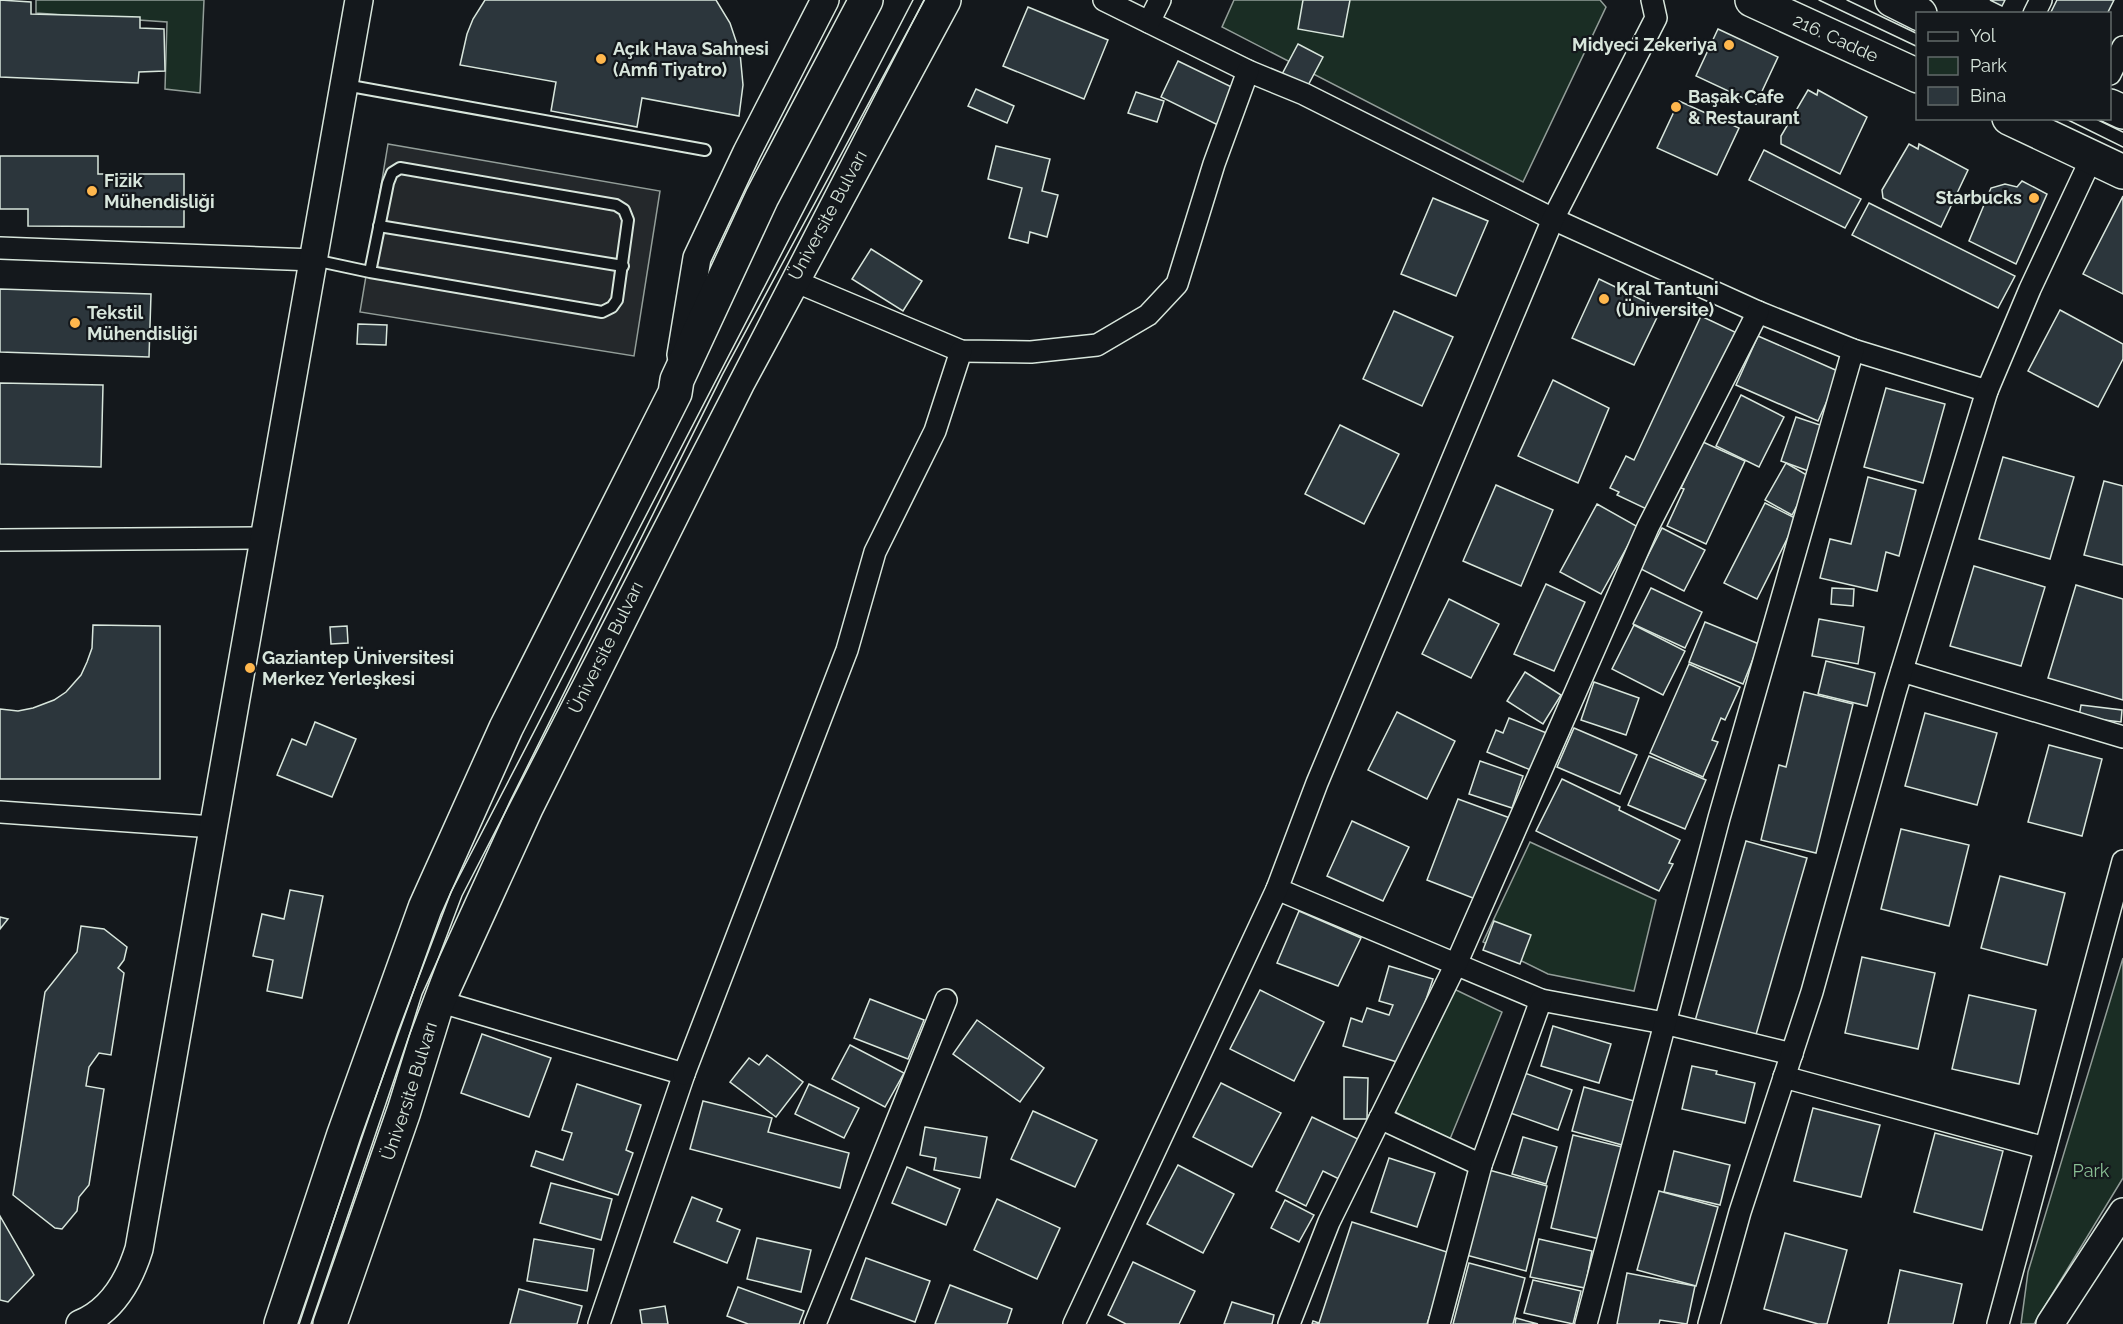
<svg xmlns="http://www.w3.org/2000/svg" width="2123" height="1324" font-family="Raleway,sans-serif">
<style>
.green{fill:#1a2d24;stroke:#939e99;stroke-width:1.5}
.parking{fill:#24282b;stroke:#939e99;stroke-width:1.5}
.building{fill:#2c363c;stroke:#d8e6dc;stroke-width:1.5}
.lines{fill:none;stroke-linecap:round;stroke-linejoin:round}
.service-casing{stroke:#d8e6dc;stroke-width:14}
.minor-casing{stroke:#d8e6dc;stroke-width:24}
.tertiary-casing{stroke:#d8e6dc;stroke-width:30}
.primary-casing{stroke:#d8e6dc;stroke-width:36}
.service{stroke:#14181c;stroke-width:10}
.minor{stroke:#14181c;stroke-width:21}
.tertiary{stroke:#14181c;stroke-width:27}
.primary{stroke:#14181c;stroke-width:33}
.tram{stroke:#d8e6dc;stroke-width:1.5}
.poi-dot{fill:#ffb74d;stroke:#14181c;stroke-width:2}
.labels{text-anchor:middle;stroke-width:4.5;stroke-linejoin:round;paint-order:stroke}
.street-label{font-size:18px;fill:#d8e6dc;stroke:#14181c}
.poi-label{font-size:18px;font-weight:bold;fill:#d8e6dc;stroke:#14181c;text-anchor:start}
.park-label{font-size:18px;fill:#8ac095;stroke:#14181c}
</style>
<rect width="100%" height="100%" fill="#14181c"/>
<!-- green -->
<g class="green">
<path d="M36,0H204L200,93L165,89L167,22L36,13Z"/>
<path d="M1234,0H1600L1606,7L1523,182L1222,27Z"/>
<path d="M1530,842L1656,900L1634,991L1548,974L1483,942Z"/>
<path d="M2123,958V1178L2034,1324H2021L2028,1272Z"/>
<path d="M1454,989L1502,1012L1450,1139L1393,1111Z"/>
</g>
<!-- parking -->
<path class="parking" d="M388,144L660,191L634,356L360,312Z"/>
<!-- building -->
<g class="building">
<path d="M0,0L31,2V14L140,17V28L164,29L165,71L139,72L138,83L0,77Z"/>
<path d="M485,0H716L730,23L740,53L743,85L739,116L642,98L637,127L551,111L556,82L460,65L467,34L473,19Z"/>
<path d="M1303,0H1350L1343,37L1298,29Z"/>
<path d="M1990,0H2005L2002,6Z"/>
<path d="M2057,0H2114L2107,14H2050Z"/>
<path d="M1028,7L1108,40L1084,99L1003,66Z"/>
<path d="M1718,29L1778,57L1756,104L1696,76Z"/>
<path d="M1298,44L1323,57L1305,91L1280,78Z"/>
<path d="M1178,61L1242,92L1224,128L1161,97Z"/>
<path d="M976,89L1014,106L1007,123L968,106Z"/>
<path d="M1808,90L1817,95L1818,90L1867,117L1840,174L1781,144V136Z"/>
<path d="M1136,92L1164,101L1157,122L1128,113Z"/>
<path d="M1679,101L1739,128L1717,175L1657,148Z"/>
<path d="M1909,144L1918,149L1919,144L1968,170L1941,227L1883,198L1882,190Z"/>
<path d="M996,146L1050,159L1042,191L1058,195L1047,237L1030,232L1028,243L1009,238L1022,188L988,179Z"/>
<path d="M1764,150L1861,199L1845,228L1749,180Z"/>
<path d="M0,156H98V174H184V227L28,226V209H0Z"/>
<path d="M2022,181L2047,194L2016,264L1969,241L1991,188L2005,184L2017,187Z"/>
<path d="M2123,196V294L2083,274Z"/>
<path d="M1433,198L1488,221L1456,296L1401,274Z"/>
<path d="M1869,203L2015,276L1998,308L1852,235Z"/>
<path d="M871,249L922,281L903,311L852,279Z"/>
<path d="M1599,279L1661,309L1634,365L1572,338Z"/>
<path d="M0,289L151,294L149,357L0,352Z"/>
<path d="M2060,310L2123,344V359L2098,407L2028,371Z"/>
<path d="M1394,311L1453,337L1422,406L1363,379Z"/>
<path d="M1701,316L1737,333L1653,512L1617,495L1619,492L1610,488L1626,456L1634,460Z"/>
<path d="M358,324L387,325L386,345L357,344Z"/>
<path d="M1758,336L1840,372L1818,421L1736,385Z"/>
<path d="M1553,380L1609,408L1578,483L1518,456Z"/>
<path d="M0,383L103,385L101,467L0,464Z"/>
<path d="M1886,388L1945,404L1923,483L1864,467Z"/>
<path d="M1741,395L1784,417L1759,467L1716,446Z"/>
<path d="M1796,417L1829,428L1814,473L1781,461Z"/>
<path d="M1340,425L1399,454L1364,524L1305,494Z"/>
<path d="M1703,442L1745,461L1706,544L1667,526L1684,489L1681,488Z"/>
<path d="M2003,457L2074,477L2050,559L1979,539Z"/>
<path d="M1786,463L1812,478L1792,515L1765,500Z"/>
<path d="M1868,477L1916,490L1899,556L1886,552L1877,591L1820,578L1830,539L1851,544Z"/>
<path d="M2104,481L2123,486V565L2084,555Z"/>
<path d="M1496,485L1553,510L1521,586L1463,561Z"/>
<path d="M1765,503L1797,519L1757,599L1724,583Z"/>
<path d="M1597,504L1638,527L1601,594L1560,572Z"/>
<path d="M1662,528L1705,550L1684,591L1641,569Z"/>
<path d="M1974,566L2045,587L2021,666L1950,646Z"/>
<path d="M1546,584L1585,602L1554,671L1514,654Z"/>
<path d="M2076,585L2123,599V700L2048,678Z"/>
<path d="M1651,588L1702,612L1685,648L1633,624Z"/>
<path d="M1832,588L1854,589L1853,606L1831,604Z"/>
<path d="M1449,599L1499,624L1471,678L1422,654Z"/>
<path d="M1819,619L1864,627L1858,664L1812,656Z"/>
<path d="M1705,622L1759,644L1743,684L1689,662Z"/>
<path d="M93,625L160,626V779H0V709L18,711L33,708L54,700L66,692L81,675L87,662L92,648Z"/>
<path d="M1634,625L1685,651L1663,695L1612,669Z"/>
<path d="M347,626L348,643L331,644L330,627Z"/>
<path d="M1826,661L1875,673L1867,706L1818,694Z"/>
<path d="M1689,664L1740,687L1725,720L1721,718L1712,740L1718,742L1703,777L1650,753Z"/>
<path d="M1525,672L1561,695L1543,724L1507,701Z"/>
<path d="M1594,682L1639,698L1626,735L1581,720Z"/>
<path d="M1804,692L1853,704L1816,853L1761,840L1779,765L1786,767Z"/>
<path d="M2081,705L2122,710L2121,722L2079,717Z"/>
<path d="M1397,712L1455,741L1427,799L1368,770Z"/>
<path d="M1925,713L1997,733L1977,805L1905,786Z"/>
<path d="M1509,718L1549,734L1533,771L1487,752L1496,730L1503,733Z"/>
<path d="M315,722L356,739L332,797L277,775L292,739L306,745Z"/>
<path d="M1574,728L1637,755L1620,794L1557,767Z"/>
<path d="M2049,745L2102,759L2082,836L2028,822Z"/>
<path d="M1649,756L1706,780L1685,829L1628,805Z"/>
<path d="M1480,761L1523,776L1512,808L1469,794Z"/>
<path d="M1562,779L1620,807L1619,810L1680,840L1669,863L1673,864L1659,891L1536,831Z"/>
<path d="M1458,799L1510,818L1478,900L1427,880Z"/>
<path d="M1352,821L1409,847L1383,901L1327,876Z"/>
<path d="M1901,829L1969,845L1949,926L1881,909Z"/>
<path d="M1746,841L1807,858L1755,1038L1695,1021Z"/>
<path d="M2000,876L2065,893L2047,965L1981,948Z"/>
<path d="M290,890L323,896L302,998L267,991L273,960L253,956L262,914L284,919Z"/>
<path d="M1299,911L1361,938L1338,986L1277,963Z"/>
<path d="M0,917L8,919L0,929Z"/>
<path d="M1494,921L1531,935L1520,964L1483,950Z"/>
<path d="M81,926L104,929L127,947L124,960L118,968L124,973L111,1055L99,1053L89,1067L86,1086L104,1089L89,1185L79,1197L77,1211L62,1229L55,1228L13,1195L45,992L77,952Z"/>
<path d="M1862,957L1935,973L1918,1049L1845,1033Z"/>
<path d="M1389,966L1433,979L1404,1064L1343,1046L1351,1018L1362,1022L1367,1008L1389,1015L1393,1005L1379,1001Z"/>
<path d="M1260,990L1324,1022L1294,1081L1230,1049Z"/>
<path d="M1969,995L2036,1010L2019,1084L1952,1069Z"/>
<path d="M870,999L924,1020L908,1059L854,1038Z"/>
<path d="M977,1020L1044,1068L1020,1102L953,1054Z"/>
<path d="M1553,1026L1611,1044L1599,1083L1541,1066Z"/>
<path d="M482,1034L551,1058L529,1117L461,1093Z"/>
<path d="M850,1045L904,1073L885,1107L832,1079Z"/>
<path d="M767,1055L803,1082L776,1117L730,1082L749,1058L759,1065Z"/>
<path d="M1692,1066L1717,1071L1716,1074L1755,1083L1745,1123L1682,1109Z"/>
<path d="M1519,1071L1572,1090L1558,1130L1505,1111Z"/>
<path d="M1344,1077L1368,1078L1367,1119H1344Z"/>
<path d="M1221,1083L1281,1113L1252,1167L1193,1137Z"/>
<path d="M577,1084L641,1105L626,1150L633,1153L618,1195L531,1166L536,1151L563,1160L572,1133L562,1130Z"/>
<path d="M809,1084L859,1108L844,1138L795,1114Z"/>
<path d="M1584,1087L1634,1101L1622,1145L1572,1131Z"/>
<path d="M703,1101L772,1118L768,1132L849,1153L840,1188L690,1149Z"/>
<path d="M1813,1108L1880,1125L1861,1197L1794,1181Z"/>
<path d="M1033,1111L1097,1140L1075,1187L1011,1159Z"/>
<path d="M1312,1117L1360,1140L1341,1180L1323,1171L1306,1206L1276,1191Z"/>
<path d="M925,1127L987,1137L980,1178L934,1170L936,1158L920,1155Z"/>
<path d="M1935,1133L2003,1151L1982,1230L1914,1212Z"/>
<path d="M1573,1135L1622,1147L1600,1239L1551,1228Z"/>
<path d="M1523,1137L1557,1147L1546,1184L1512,1174Z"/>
<path d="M1674,1151L1730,1165L1720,1205L1664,1192Z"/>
<path d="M1389,1158L1435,1173L1417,1227L1371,1212Z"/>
<path d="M1178,1165L1234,1194L1203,1253L1147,1224Z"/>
<path d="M907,1167L960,1189L946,1225L892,1203Z"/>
<path d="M1489,1170L1547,1186L1526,1271L1466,1255Z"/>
<path d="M551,1183L612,1199L601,1240L540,1223Z"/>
<path d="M1659,1191L1718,1207L1696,1286L1637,1270Z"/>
<path d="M692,1197L722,1209L717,1221L740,1230L727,1263L674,1242Z"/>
<path d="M997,1199L1060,1228L1037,1279L974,1250Z"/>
<path d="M1285,1200L1314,1215L1299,1242L1271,1228Z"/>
<path d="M0,1216L34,1275L8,1302L0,1300Z"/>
<path d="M1352,1222L1450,1253L1427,1324H1312L1313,1321L1319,1323Z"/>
<path d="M1785,1233L1847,1250L1827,1324H1818L1764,1309Z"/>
<path d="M757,1238L811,1250L801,1292L747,1279Z"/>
<path d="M534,1239L594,1249L587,1291L527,1281Z"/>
<path d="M1539,1239L1592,1251L1585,1288L1530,1277Z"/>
<path d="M866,1258L930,1281L915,1322L851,1299Z"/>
<path d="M1133,1262L1195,1291L1179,1324H1126L1108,1315Z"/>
<path d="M1469,1263L1525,1278L1513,1324H1453Z"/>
<path d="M1900,1270L1962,1284L1953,1324H1888Z"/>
<path d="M1627,1273L1695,1286L1687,1324L1660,1320L1659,1324H1617Z"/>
<path d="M1533,1280L1581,1291L1573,1324L1524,1313Z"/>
<path d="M950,1285L1012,1309L1007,1324H935Z"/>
<path d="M738,1287L804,1311L799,1324H748L727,1316Z"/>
<path d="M519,1289L582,1306L577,1324H510Z"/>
<path d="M1232,1302L1274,1315L1272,1324H1224Z"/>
<path d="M665,1306L668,1324H642L640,1310Z"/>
<path d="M1516,1318L1538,1324H1515Z"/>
</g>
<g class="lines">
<defs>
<g id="service">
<path d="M345,85L705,150"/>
<path d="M379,226L623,266"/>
<path d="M314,260L370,272L602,312L612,307L617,300L628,220L624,210L616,205L400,168L392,173L388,183L370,272"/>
</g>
<g id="minor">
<path d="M1104,0L1248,71L1304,94L1553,219L1758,312L1853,350L1987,391"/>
<path d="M2034,14L2041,0"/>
<path d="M1149,22L1160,0"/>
<path d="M2110,74L2123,47"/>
<path d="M0,248L314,260"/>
<path d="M792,280L961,351L1031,352L1097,345L1148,315L1177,284L1214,164L1248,71"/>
<path d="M0,540L265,538"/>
<path d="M1902,671L2123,737"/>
<path d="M0,812L213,827"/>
<path d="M1277,889L1541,1000L1664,1023L1792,1054"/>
<path d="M438,1001L684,1074L599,1324"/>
<path d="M684,1074L847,650L875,552L935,431L961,351"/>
<path d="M1784,1077L2045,1148"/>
<path d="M1380,1118L1481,1165"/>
<path d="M815,1324L946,1000"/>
<path d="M1074,1324L1277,889L1317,783L1553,219L1656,18L1652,0"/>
<path d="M1289,1324L1329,1222L1457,962L1648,527L1758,312"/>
<path d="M1439,1324L1481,1165L1541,1000"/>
<path d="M1586,1324L1719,818L1853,350"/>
<path d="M1709,1324L1740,1212L1812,992L1895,693L1987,391L2030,289L2092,157"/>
<path d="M1998,1324L2123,861"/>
</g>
<g id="tertiary">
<path d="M681,355L697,258L747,152L825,0"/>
<path d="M80,1324C112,1311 129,1281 139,1249L359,0"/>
<path d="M2050,1324L2123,1212"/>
</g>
<g id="primary">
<path id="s1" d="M1752,0L1918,76"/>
<path d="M1892,0L1920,14"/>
<path d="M2110,106L2123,112"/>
<path d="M2009,118L2123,172"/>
<path d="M281,1324L344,1134L425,908L506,728L675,393L677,380L762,197L866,0"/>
<path id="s2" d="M330,1324L404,1111L438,1001L526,808L738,382L944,0"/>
</g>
</defs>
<!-- service casing -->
<use href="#service" class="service-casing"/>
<!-- minor casing -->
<use href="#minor" class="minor-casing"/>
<!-- tertiary casing -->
<use href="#tertiary" class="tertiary-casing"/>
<!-- primary casing -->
<use href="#primary" class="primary-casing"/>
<!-- service -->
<use href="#service" class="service"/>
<!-- minor -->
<use href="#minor" class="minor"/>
<!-- tertiary -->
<use href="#tertiary" class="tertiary"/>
<!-- primary -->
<use href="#primary" class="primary"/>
<!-- tram -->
<g class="tram">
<path d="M1819,0L1918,47"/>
<path d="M1847,0L1918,34"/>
<path d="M2064,118L2123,147"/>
<path d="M2094,118L2123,132"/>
<path d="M298,1324L398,1032L451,892L913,0"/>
<path d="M311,1324L409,1036L462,896L924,0"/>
</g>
</g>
<!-- markers -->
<g class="poi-dot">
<circle cx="1729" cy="45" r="6"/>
<circle cx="601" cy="59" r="6"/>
<circle cx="1676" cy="107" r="6"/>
<circle cx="92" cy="191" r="6"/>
<circle cx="2034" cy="198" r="6"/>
<circle cx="1604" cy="299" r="6"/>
<circle cx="75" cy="323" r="6"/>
<circle cx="250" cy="668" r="6"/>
</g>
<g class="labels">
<!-- street labels -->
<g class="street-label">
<text dy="6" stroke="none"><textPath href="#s1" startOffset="92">216. Cadde</textPath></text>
<text dy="6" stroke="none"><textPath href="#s2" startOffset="1218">Üniversite Bulvarı</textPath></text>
<text dy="6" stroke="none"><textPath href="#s2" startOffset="732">Üniversite Bulvarı</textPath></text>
<text dy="6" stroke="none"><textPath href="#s2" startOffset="246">Üniversite Bulvarı</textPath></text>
</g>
<!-- poi labels -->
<g class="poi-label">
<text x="1717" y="51" text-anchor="end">Midyeci Zekeriya</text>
<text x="613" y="55">Açık Hava Sahnesi<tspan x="613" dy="21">(Amfi Tiyatro)</tspan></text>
<text x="1688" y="103">Başak Cafe<tspan x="1688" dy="21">&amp; Restaurant</tspan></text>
<text x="104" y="187">Fizik<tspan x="104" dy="21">Mühendisliği</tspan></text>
<text x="2022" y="204" text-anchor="end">Starbucks</text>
<text x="1616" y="295">Kral Tantuni<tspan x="1616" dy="21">(Üniversite)</tspan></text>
<text x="87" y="319">Tekstil<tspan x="87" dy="21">Mühendisliği</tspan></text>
<text x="262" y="664">Gaziantep Üniversitesi<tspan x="262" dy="21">Merkez Yerleşkesi</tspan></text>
</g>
<!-- park labels -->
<g class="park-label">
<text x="2091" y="1177">Park</text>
</g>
</g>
<!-- legend -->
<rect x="1916" y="12" width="195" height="108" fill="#14181c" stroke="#626a69" stroke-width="1.5"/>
<rect x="1928" y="32" width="30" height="9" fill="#14181c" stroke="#626a69" stroke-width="1.5"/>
<text x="1970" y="42" font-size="18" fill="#d8e6dc">Yol</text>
<rect x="1928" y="57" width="30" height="18" fill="#1a2d24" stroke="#626a69" stroke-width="1.5"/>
<text x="1970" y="72" font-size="18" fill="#d8e6dc">Park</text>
<rect x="1928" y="87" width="30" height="18" fill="#2c363c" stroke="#626a69" stroke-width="1.5"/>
<text x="1970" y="102" font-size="18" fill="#d8e6dc">Bina</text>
</svg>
